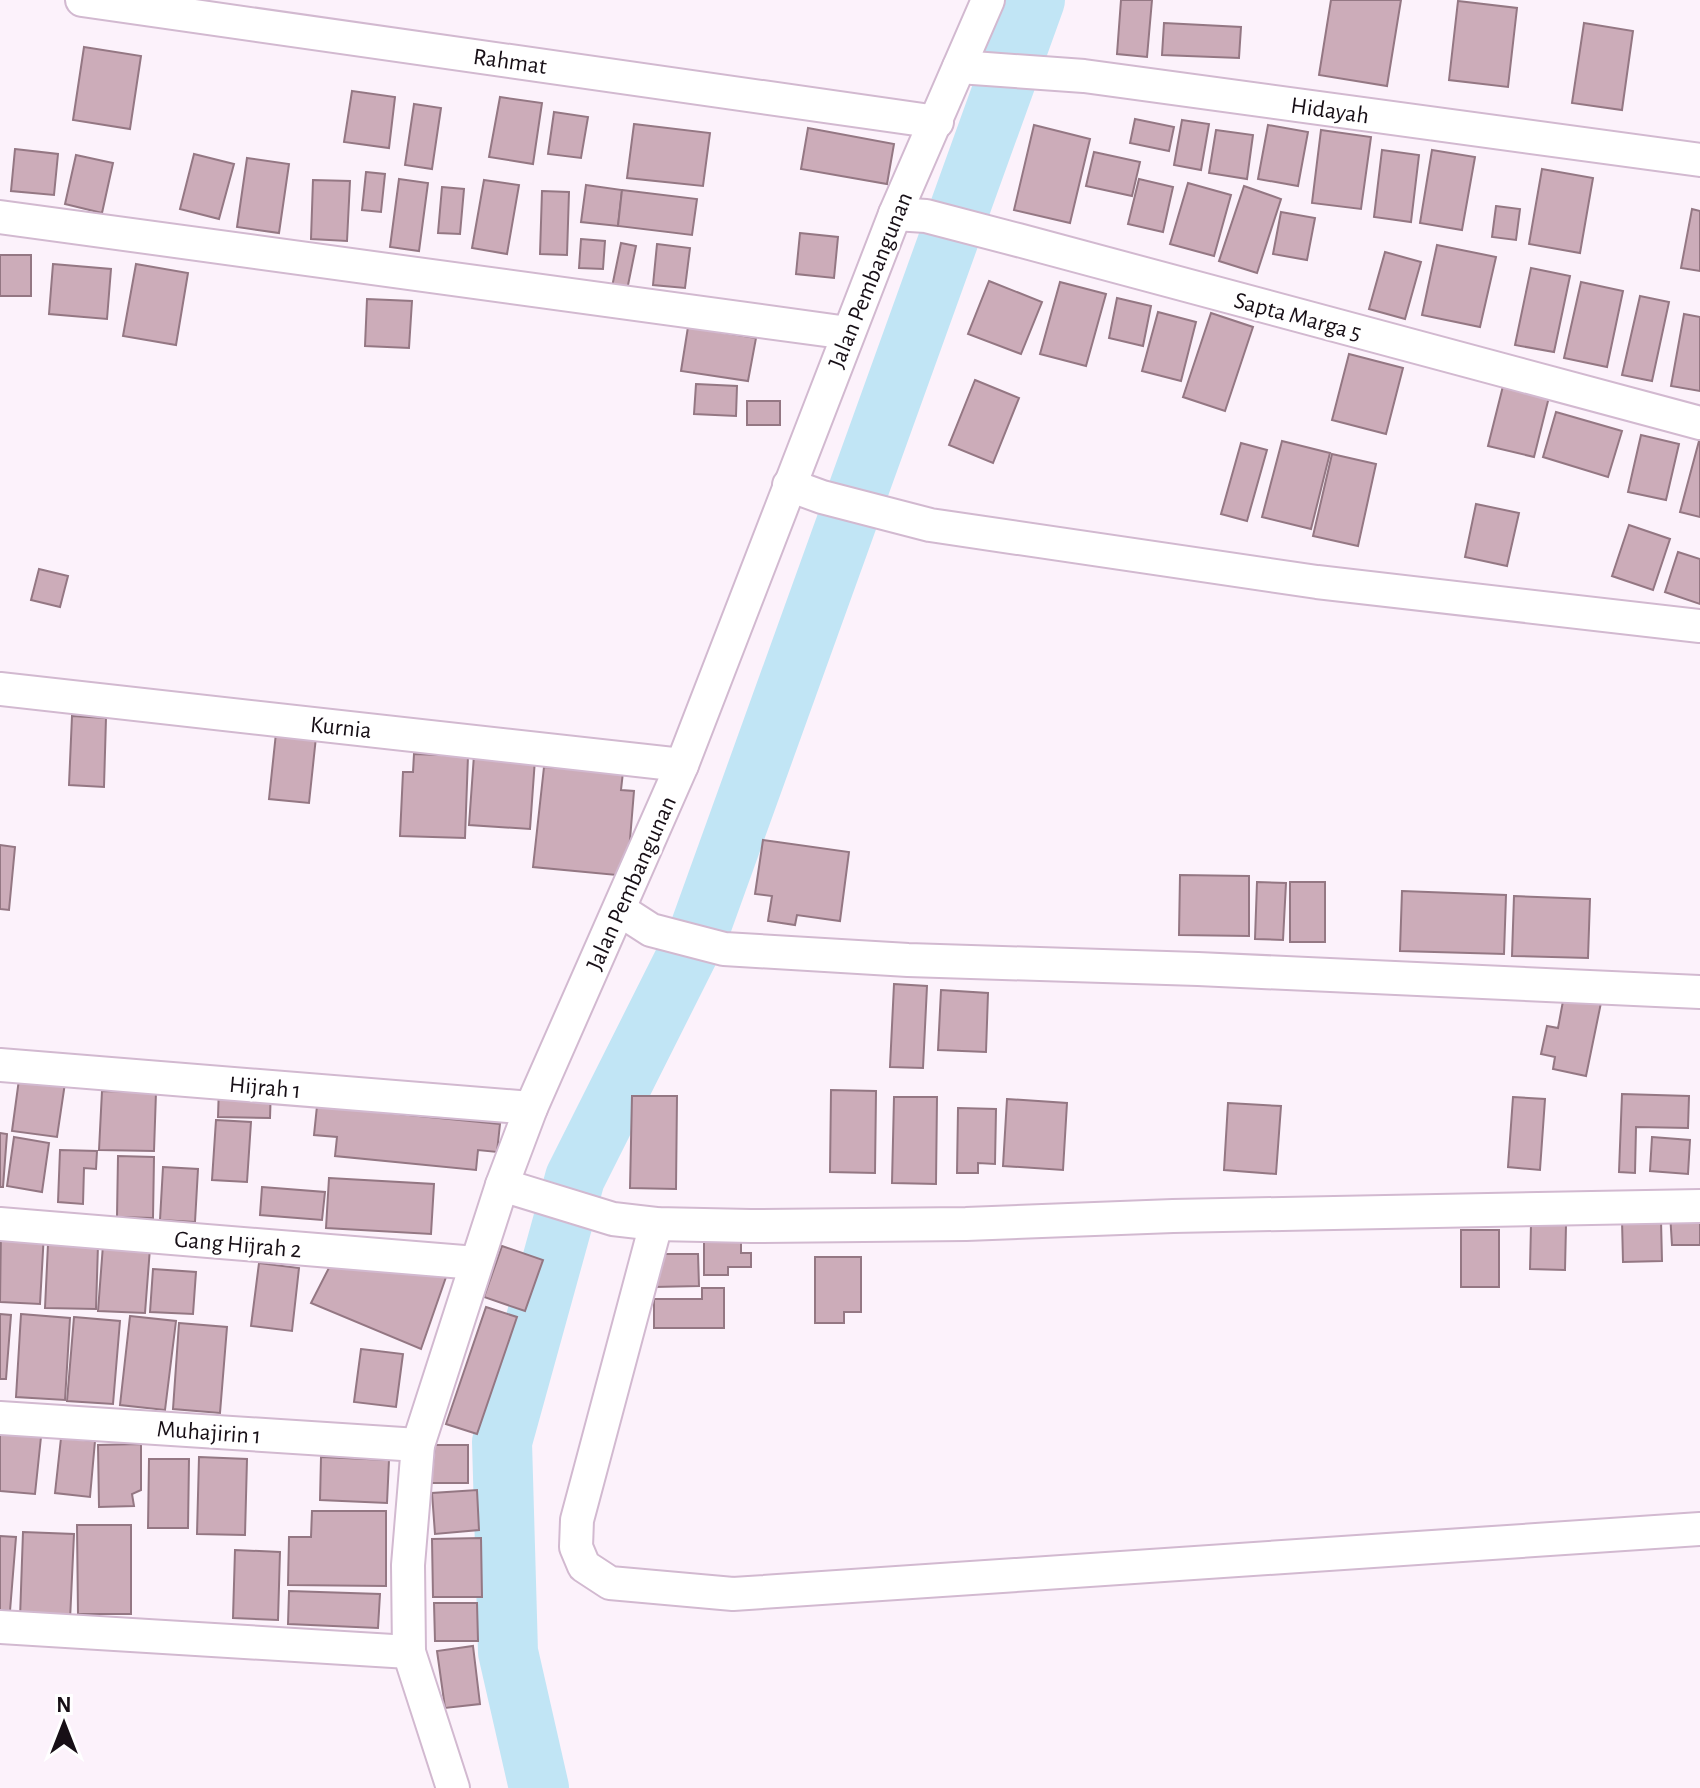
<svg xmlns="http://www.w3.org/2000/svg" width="1700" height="1788" font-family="'Alegreya Sans',sans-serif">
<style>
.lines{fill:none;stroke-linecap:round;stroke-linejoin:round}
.river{stroke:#c1e5f5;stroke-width:60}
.building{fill:#ccacb9;stroke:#947783;stroke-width:2}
.minor-casing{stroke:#d2b9d0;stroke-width:36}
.minor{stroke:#fff;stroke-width:32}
.labels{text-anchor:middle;stroke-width:6;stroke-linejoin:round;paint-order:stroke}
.street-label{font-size:24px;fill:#170f16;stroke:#fff}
</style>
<rect width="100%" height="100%" fill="#fcf2fb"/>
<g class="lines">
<!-- river -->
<path class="river" d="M539,1788L508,1652L502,1442L575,1178L700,929L1035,0"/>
</g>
<!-- building -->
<g class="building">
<path d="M1121,0H1152L1147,57L1117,54Z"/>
<path d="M1331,0H1401L1387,86L1319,75Z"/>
<path d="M1458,1L1517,8L1508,87L1449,80Z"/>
<path d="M1164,23L1241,27L1239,58L1162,55Z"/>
<path d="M1584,23L1633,31L1622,110L1572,103Z"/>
<path d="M84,47L141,56L130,129L73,120Z"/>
<path d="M352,91L395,97L389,148L344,142Z"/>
<path d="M500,97L542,103L533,164L489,157Z"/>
<path d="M414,104L441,108L432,169L405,165Z"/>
<path d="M554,112L588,117L581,158L548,154Z"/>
<path d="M1135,119L1174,127L1169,151L1130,143Z"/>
<path d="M1182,120L1209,124L1201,170L1174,165Z"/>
<path d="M634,124L710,133L703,186L627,178Z"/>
<path d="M1034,125L1090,139L1070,223L1014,210Z"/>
<path d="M1268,125L1308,132L1298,186L1258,179Z"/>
<path d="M808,128L894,144L887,184L801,169Z"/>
<path d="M1216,130L1253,135L1247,179L1209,173Z"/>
<path d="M1321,130L1371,137L1361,209L1312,203Z"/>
<path d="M15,149L58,154L54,195L11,191Z"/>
<path d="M1382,150L1419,155L1411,222L1374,217Z"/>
<path d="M1432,150L1475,157L1462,230L1420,223Z"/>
<path d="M1094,152L1140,162L1132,196L1086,186Z"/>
<path d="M194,154L234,164L219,219L180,209Z"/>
<path d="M76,155L113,163L102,213L65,204Z"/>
<path d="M247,158L289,164L279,233L237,227Z"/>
<path d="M1542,169L1593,178L1580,253L1529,244Z"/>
<path d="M366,172L385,174L381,212L362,210Z"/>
<path d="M399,179L428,183L419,251L390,247Z"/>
<path d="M1139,179L1173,187L1163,232L1128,224Z"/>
<path d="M313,180L350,181L347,241L311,239Z"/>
<path d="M484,180L519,185L507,254L472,248Z"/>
<path d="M1188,183L1231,195L1214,256L1170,244Z"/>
<path d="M586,185L622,190L618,226L581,222Z"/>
<path d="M1244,186L1281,199L1257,273L1219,261Z"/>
<path d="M442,187L464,189L460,234L438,233Z"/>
<path d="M622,190L697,199L692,235L618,226Z"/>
<path d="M542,191L569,192L567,255L540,254Z"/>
<path d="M1496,206L1520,209L1516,240L1492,237Z"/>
<path d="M1692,209L1700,211V271L1681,268Z"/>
<path d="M1281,212L1315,218L1307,260L1273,254Z"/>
<path d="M800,233L838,237L834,278L796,274Z"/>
<path d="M581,239L605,241L603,269L579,268Z"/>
<path d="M621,243L636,246L627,290L612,287Z"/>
<path d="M657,244L690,248L685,288L653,285Z"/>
<path d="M1437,245L1496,257L1480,327L1422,315Z"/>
<path d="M1385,252L1421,262L1405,319L1369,309Z"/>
<rect x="0" y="255" width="31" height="41"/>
<path d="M53,264L111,269L107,319L49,314Z"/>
<path d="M136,264L188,273L176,345L123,336Z"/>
<path d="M1531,268L1570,276L1554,352L1515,345Z"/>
<path d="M989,281L1042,302L1021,354L968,334Z"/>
<path d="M1060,282L1106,294L1086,366L1040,354Z"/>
<path d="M1581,282L1623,291L1607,367L1564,358Z"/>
<path d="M1640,296L1669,302L1652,381L1622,375Z"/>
<path d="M1117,298L1151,306L1143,346L1109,338Z"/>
<path d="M367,299L412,301L409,348L365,346Z"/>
<path d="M1158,312L1196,322L1181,381L1142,371Z"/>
<path d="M1211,313L1253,327L1225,411L1183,397Z"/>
<path d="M1684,314L1700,317V391L1671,386Z"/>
<path d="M688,327L756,338L748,381L681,371Z"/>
<path d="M1349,354L1403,368L1386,434L1332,420Z"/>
<path d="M975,380L1019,398L993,463L949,445Z"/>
<path d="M696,384L737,386L736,416L694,414Z"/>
<path d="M1503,386L1549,397L1534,457L1488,446Z"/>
<rect x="747" y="401" width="33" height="24"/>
<path d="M1556,412L1622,431L1608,477L1543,457Z"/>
<path d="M1641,435L1679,444L1666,500L1628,492Z"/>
<path d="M1282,441L1330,453L1311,529L1262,517Z"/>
<path d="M1699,441L1700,442V517L1680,512Z"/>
<path d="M1241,443L1267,450L1247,521L1221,514Z"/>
<path d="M1332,454L1376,464L1358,546L1313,536Z"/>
<path d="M1476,504L1519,513L1507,566L1465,557Z"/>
<path d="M1629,525L1670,539L1653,590L1612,576Z"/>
<path d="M1678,552L1700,559V604L1665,592Z"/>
<path d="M39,569L68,576L60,607L31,600Z"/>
<path d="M72,716L106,718L104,787L69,785Z"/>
<path d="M276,733L316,737L309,803L269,799Z"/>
<path d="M414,754L468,756L465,838L400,836L403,772H413Z"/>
<path d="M474,755L535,759L530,829L469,825Z"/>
<path d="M544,767L623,772L621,790L634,791L627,876L533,867Z"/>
<path d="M763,840L849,852L840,921L797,915L795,925L768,921L772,896L755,894Z"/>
<path d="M0,845L15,847L9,910L0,909Z"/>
<path d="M1180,875L1249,876V936L1179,935Z"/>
<path d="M1257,882L1286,883L1283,940L1255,939Z"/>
<rect x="1290" y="882" width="35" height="60"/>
<path d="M1402,891L1506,895L1504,954L1400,951Z"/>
<path d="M1514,896L1590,899L1588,958L1512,956Z"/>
<path d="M894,984L927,986L923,1068L890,1067Z"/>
<path d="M1566,985L1603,993L1586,1076L1553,1069L1555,1057L1541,1054L1547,1026L1558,1028Z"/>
<path d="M941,990L988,993L986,1052L938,1050Z"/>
<path d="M20,1072L65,1083L57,1137L12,1131Z"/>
<path d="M219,1086L271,1088L270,1118L218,1117Z"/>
<path d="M831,1090L876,1091L875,1173L830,1172Z"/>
<path d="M102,1091L156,1092L154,1151L99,1150Z"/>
<path d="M1622,1094L1689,1096L1688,1128L1636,1127L1635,1173L1619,1172Z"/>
<path d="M632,1096H677L676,1189L630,1188Z"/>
<path d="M894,1097H937L936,1184L892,1183Z"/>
<path d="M1513,1097L1545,1099L1540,1170L1508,1167Z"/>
<path d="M1007,1099L1067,1103L1063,1170L1003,1166Z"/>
<path d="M1228,1103L1281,1106L1276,1174L1224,1170Z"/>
<path d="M317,1106L500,1124L497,1152L478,1150L476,1170L335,1156L337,1137L314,1135Z"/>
<path d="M958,1108L996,1109L995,1164L978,1163V1173H957Z"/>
<path d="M216,1120L251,1122L247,1182L212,1180Z"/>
<path d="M0,1133L7,1134L3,1187H0Z"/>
<path d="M14,1137L49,1143L42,1192L7,1186Z"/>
<path d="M1652,1137L1690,1140L1688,1174L1650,1171Z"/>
<path d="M60,1150L97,1151L96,1169L84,1168L83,1204L58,1202Z"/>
<path d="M118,1156L154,1157L153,1218L117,1217Z"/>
<path d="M163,1167L198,1169L195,1222L160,1220Z"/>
<path d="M329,1178L434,1184L431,1234L326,1228Z"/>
<path d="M262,1187L325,1192L322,1220L260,1215Z"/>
<path d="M1700,1212V1245H1672L1670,1213Z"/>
<path d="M1622,1220H1661L1662,1261L1623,1262Z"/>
<path d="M1531,1224L1566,1225L1565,1270L1530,1269Z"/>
<path d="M1,1230L44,1233L40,1304L0,1302Z"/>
<rect x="1461" y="1230" width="38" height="57"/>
<path d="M704,1234L741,1235V1253H751V1267H728V1275H704Z"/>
<path d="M48,1244L98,1245L96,1309L45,1308Z"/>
<path d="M103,1245L150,1248L145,1313L98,1311Z"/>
<path d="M502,1246L543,1260L525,1311L484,1297Z"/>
<path d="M654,1254H698L699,1286L654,1287Z"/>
<path d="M815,1257H861V1312H844V1323H815Z"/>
<path d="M334,1258L446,1277L421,1349L311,1303Z"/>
<path d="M259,1263L299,1268L292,1331L251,1326Z"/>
<path d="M153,1269L196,1272L193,1314L150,1312Z"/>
<path d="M702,1288H724V1328H654V1299H702Z"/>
<path d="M486,1307L517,1317L477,1434L446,1424Z"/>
<path d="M0,1314L11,1315L6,1379H0Z"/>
<path d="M21,1314L70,1318L65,1400L16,1397Z"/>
<path d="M130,1316L176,1321L165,1410L120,1405Z"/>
<path d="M74,1317L120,1321L113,1404L67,1401Z"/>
<path d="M179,1323L227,1327L220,1413L173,1409Z"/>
<path d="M361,1349L403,1354L396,1407L354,1402Z"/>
<path d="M0,1433L41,1437L35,1494L0,1491Z"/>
<path d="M61,1438L95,1441L90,1497L55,1493Z"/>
<path d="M141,1444V1490L132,1494L134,1506L99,1507L98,1445Z"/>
<path d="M435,1445H468V1483H431Z"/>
<path d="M199,1457L247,1459L245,1535L197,1534Z"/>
<path d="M321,1457L389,1460L387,1503L320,1500Z"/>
<path d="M149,1459H189L188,1528H148Z"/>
<path d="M477,1490L479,1530L435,1534L432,1493Z"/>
<path d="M312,1511H386V1586L288,1585L289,1537H311Z"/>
<path d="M77,1525H131V1614H78Z"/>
<path d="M23,1532L74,1534L70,1620L20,1618Z"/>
<path d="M0,1536L16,1537L10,1611L0,1610Z"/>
<path d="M481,1538L482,1597H433L432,1539Z"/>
<path d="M235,1550L280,1552L278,1620L233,1618Z"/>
<path d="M289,1591L380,1594L378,1628L288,1624Z"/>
<path d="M434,1603H477L478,1641H435Z"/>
<path d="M473,1646L480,1704L445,1708L437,1651Z"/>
</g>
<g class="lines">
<defs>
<g id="minor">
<path d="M82,0L937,122"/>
<path d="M959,67L1084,76L1700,160"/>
<path d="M895,214L926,216L1018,240L1700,423"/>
<path d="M0,217L848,333"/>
<path d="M789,485L822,497L930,525L1317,582L1700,626"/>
<path d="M0,689L682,765"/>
<path d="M620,910L651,930L724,949L908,960L1198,969L1700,992"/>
<path d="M0,1065L531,1108"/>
<path d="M502,1185L613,1219L656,1224L751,1226L966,1224L1173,1216L1700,1206"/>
<path d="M0,1224L476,1263"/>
<path d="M656,1224L577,1520L576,1547L584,1566L610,1583L733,1594L1700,1529"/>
<path d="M0,1418L418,1445"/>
<path d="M0,1627L409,1652"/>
<path d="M453,1788L409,1652L408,1565L418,1445L502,1185L531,1108L682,765L895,214L988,0"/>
</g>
</defs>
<!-- minor casing -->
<use href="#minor" class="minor-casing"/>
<!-- minor -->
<use href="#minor" class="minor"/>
</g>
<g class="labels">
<!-- street labels -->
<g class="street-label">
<text transform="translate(510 61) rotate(8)" y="8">Rahmat</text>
<text transform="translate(1330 110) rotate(8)" y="8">Hidayah</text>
<text transform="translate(870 280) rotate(-68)" y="8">Jalan Pembangunan</text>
<text transform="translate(1298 316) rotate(15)" y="8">Sapta Marga 5</text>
<text transform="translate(341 727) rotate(6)" y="8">Kurnia</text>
<text transform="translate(631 883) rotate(-66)" y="8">Jalan Pembangunan</text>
<text transform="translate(265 1087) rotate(5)" y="8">Hijrah 1</text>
<text transform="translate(238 1244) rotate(5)" y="8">Gang Hijrah 2</text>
<text transform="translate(209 1432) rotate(4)" y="8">Muhajirin 1</text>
</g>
</g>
<!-- north arrow -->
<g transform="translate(64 1724)" stroke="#ffffff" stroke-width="6" paint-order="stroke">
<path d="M0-6L14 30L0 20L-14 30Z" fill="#170f16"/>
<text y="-12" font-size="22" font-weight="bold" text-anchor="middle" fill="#170f16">N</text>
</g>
</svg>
